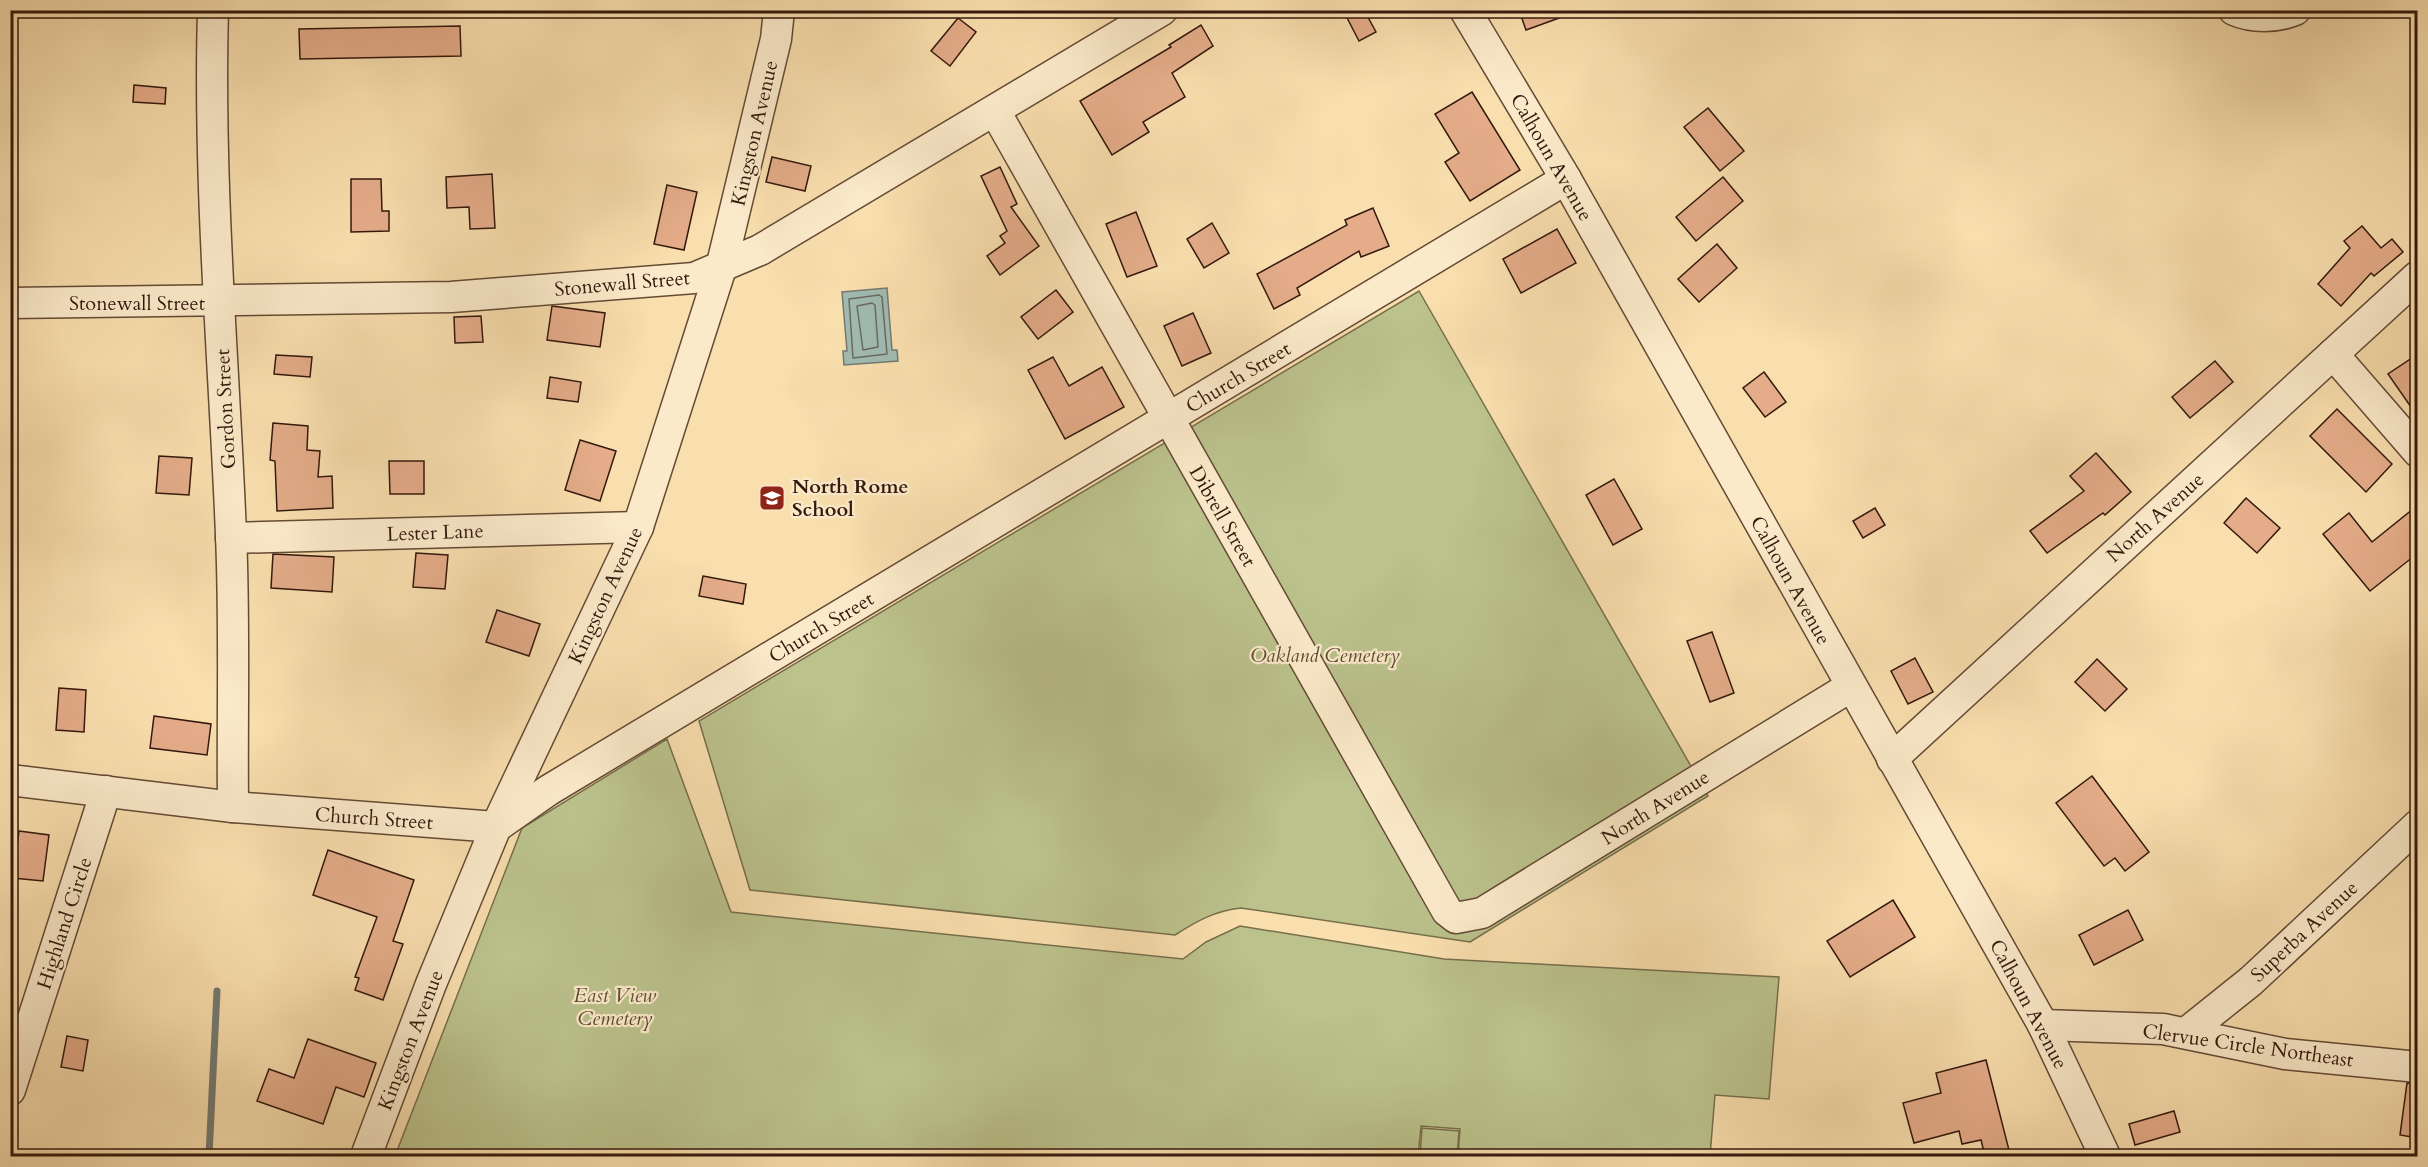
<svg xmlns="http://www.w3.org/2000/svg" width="2428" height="1167" font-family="Cardo,serif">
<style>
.green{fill:#bbc28c;stroke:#776e4c;stroke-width:1.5}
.water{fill:#a0bbb3;stroke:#747a71;stroke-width:1.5}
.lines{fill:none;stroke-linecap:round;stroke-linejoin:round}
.shore{stroke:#6a6a60;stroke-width:1.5}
.stream{stroke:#747a71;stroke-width:7}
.building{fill:#e4ac89;stroke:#33190d;stroke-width:1.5}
.minor-casing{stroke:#644a35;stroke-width:33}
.minor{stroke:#fbeaca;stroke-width:30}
.labels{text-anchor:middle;stroke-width:4.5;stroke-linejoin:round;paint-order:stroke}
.street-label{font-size:20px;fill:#33190d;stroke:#fbeaca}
.poi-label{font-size:20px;font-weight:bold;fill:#33190d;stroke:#fbeaca;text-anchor:start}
.park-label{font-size:20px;font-style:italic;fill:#5c4c33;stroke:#fbeaca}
</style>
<rect width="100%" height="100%" fill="#f9deae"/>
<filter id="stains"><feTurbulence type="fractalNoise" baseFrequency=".00333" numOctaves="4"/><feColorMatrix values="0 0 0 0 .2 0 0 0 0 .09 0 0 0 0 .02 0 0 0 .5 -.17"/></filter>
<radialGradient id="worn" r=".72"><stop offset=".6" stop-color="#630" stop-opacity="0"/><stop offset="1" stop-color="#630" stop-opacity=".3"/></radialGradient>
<!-- green -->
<g class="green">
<path d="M1419,291L1708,796L1470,942L1241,908C1214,911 1197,921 1175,935L750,890L699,721Z"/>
<path d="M667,739L731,912L1183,959L1206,942L1240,926L1444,959L1779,977L1769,1099L1715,1095L1710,1156H1458L1460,1129L1421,1126L1418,1156H395L522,828Z"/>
<path d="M1422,1128L1459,1131L1457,1156H1420Z"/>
</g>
<!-- water -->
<path class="water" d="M887,288L892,350H897L898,361L844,365L843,351H847L842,292Z"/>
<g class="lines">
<!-- shore -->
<g class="shore">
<path d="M879,295L882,297L887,354L853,358L849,299Z"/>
<path d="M872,303L875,305L878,347L863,350L857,306Z"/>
</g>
<!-- stream -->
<path class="stream" d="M209,1156L217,991"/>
</g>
<!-- building -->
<g class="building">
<path d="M1343,10H1364L1376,32L1359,41Z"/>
<path d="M1519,10H1572L1573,13L1526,30Z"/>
<path d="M958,18L976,32L950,66L931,51Z"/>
<path d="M1201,25L1213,46L1172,73L1185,97L1143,122L1149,132L1112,155L1080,101L1171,47L1169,45Z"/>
<path d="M460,26L461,56L300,59L299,29Z"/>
<path d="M134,85L166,88L165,104L133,102Z"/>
<path d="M1472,92L1520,170L1470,201L1445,162L1459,153L1435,114Z"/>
<path d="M1708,108L1744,151L1720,171L1684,127Z"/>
<path d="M772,157L811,166L805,191L766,182Z"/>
<path d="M1000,167L1017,204L1011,207L1039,246L1000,275L987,256L1005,243L1000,236L1007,231L981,176Z"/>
<path d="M492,174L495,228L470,229L469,207L447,208L446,177Z"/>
<path d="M1723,177L1743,201L1696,241L1676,217Z"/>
<path d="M351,179H381L382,211H389V231L351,232Z"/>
<path d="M667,185L697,192L684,250L654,244Z"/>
<path d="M1373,208L1389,246L1361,257L1359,251L1297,288L1300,295L1274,309L1257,274L1347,225L1345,220Z"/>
<path d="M1136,212L1157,266L1127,277L1106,224Z"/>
<path d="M1212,223L1229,253L1204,268L1187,239Z"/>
<path d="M2362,226L2381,248L2392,239L2403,252L2374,276L2371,273L2341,306L2318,284L2350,248L2344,241Z"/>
<path d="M1557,229L1576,263L1521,293L1503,259Z"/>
<path d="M1717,244L1737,268L1699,302L1678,279Z"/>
<path d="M1056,290L1073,312L1038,339L1021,317Z"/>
<path d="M552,306L605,313L600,347L547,340Z"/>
<path d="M1193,313L1211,353L1182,366L1164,326Z"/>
<path d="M481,316L483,342L455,343L454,317Z"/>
<path d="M2418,354V417L2388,374Z"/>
<path d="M276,355L312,357L310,377L274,374Z"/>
<path d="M1053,357L1069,386L1102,367L1124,407L1065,439L1028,370Z"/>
<path d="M2215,361L2233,382L2190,418L2172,397Z"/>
<path d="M1764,372L1786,402L1765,417L1743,388Z"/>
<path d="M550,377L581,382L578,402L547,398Z"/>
<path d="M2337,409L2392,464L2366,492L2310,436Z"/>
<path d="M273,423L308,426L307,450L320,451L318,477L332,476L333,508L277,511L275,461L270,460Z"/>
<path d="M580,440L616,451L600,501L565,490Z"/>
<path d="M2096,453L2131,492L2105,515L2103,513L2047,553L2030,531L2084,491L2070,476Z"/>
<path d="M159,456L192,458L189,495L156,493Z"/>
<path d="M389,461H424V494H390Z"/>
<path d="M1614,479L1642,529L1613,545L1586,495Z"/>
<path d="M2246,498L2280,528L2257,553L2224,523Z"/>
<path d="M2418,505V553L2370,591L2323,534L2349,513L2372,542Z"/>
<path d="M1875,508L1885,525L1863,538L1853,521Z"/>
<path d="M416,553L448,555L445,589L413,587Z"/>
<path d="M273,554L334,557L332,592L271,588Z"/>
<path d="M703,576L746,584L743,604L699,596Z"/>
<path d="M497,610L540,624L529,656L486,642Z"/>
<path d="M1712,632L1734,693L1710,702L1687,641Z"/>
<path d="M1915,658L1933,692L1908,704L1891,671Z"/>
<path d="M2097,659L2127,689L2105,711L2075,682Z"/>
<path d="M59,688L86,690L84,732L56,730Z"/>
<path d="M154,716L211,724L207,755L150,748Z"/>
<path d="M2092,776L2149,852L2125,871L2115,858L2104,866L2056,803Z"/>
<path d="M19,831L49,835L43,881L13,878Z"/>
<path d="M328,850L414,880L393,941L403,944L383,1000L355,990L359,978L355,977L377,917L313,895Z"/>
<path d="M1893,900L1915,937L1850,977L1827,941Z"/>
<path d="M2128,910L2143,940L2094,965L2079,935Z"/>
<path d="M67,1036L88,1040L83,1071L61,1067Z"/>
<path d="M308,1039L376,1063L364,1097L336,1087L323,1124L257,1101L269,1069L294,1078Z"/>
<path d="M1986,1060L2010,1154L1985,1156L1981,1140L1962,1144L1959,1131L1914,1143L1903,1103L1941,1093L1936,1073Z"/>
<path d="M2407,1083L2418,1084V1138L2400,1135Z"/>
<path d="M2174,1111L2180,1132L2135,1145L2129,1124Z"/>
</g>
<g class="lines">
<defs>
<g id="minor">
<path d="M213,10C208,185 224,361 231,535C235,626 232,717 233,807"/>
<path d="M1465,10L1566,179L2043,1025L2105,1156"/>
<path d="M2234,10C2252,18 2276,18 2295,10"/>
<path d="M995,111L1447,911L1456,918L1482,913L1850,687"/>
<path d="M10,303L451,297L694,278L760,250L1162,10"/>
<path d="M2333,354L2418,452"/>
<path d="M231,538L638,527"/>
<path d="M1892,759L2418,276"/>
<path d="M10,780L233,807L496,827L549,790L1566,179"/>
<path d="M2043,1025L2163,1029L2285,1054L2418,1067"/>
<path d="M2186,1033L2251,981L2418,825"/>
<path d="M10,1090L106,791"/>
<path d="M366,1156L431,984L496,827L638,527L721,268L776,39L779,10"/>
</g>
</defs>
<!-- minor casing -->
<use href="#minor" class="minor-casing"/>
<!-- minor -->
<use href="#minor" class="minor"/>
</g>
<!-- icons -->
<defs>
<symbol id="school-square" viewBox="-11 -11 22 22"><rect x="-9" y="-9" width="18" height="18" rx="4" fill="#8f2418" stroke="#fbeaca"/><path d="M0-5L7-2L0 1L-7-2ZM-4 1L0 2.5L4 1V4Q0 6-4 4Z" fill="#fff"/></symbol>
</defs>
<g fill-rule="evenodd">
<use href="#school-square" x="757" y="483" width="30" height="30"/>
</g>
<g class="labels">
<!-- street labels -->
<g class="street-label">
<text transform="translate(754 133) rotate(-77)" y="7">Kingston Avenue</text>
<text transform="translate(1552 157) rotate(60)" y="7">Calhoun Avenue</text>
<text transform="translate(622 283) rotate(-5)" y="7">Stonewall Street</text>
<text x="137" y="310">Stonewall Street</text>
<text transform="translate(1238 377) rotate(-31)" y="7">Church Street</text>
<text transform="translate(225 409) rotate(-93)" y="7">Gordon Street</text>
<text transform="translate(1223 516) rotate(60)" y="7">Dibrell Street</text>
<text transform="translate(2155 517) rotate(-42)" y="7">North Avenue</text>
<text transform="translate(435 532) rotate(-2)" y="7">Lester Lane</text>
<text transform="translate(1791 580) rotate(61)" y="7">Calhoun Avenue</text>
<text transform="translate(605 595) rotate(-65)" y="7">Kingston Avenue</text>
<text transform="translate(821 627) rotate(-31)" y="7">Church Street</text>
<text transform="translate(1655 807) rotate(-32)" y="7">North Avenue</text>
<text transform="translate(374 818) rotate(4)" y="7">Church Street</text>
<text transform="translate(64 923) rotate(-72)" y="7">Highland Circle</text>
<text transform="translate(2304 931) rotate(-43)" y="7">Superba Avenue</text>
<text transform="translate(2029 1004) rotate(62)" y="7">Calhoun Avenue</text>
<text transform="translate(410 1040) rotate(-69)" y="7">Kingston Avenue</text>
<text transform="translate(2248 1045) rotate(8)" y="7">Clervue Circle Northeast</text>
</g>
<!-- poi labels -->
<g class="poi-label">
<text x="792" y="493">North Rome<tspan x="792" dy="23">School</tspan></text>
</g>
<!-- park labels -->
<g class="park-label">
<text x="1325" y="662">Oakland Cemetery</text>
<text x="615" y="1002">East View<tspan x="615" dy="23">Cemetery</tspan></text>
</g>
</g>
<!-- margin -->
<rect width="2428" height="1167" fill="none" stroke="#f9deae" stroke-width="36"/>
<rect x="12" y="12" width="2404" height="1143" fill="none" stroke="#33190d" stroke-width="3"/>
<rect x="18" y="18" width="2392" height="1131" fill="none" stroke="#33190d" stroke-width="1.5"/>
<rect width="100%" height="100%" filter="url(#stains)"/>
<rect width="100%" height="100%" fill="url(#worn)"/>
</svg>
